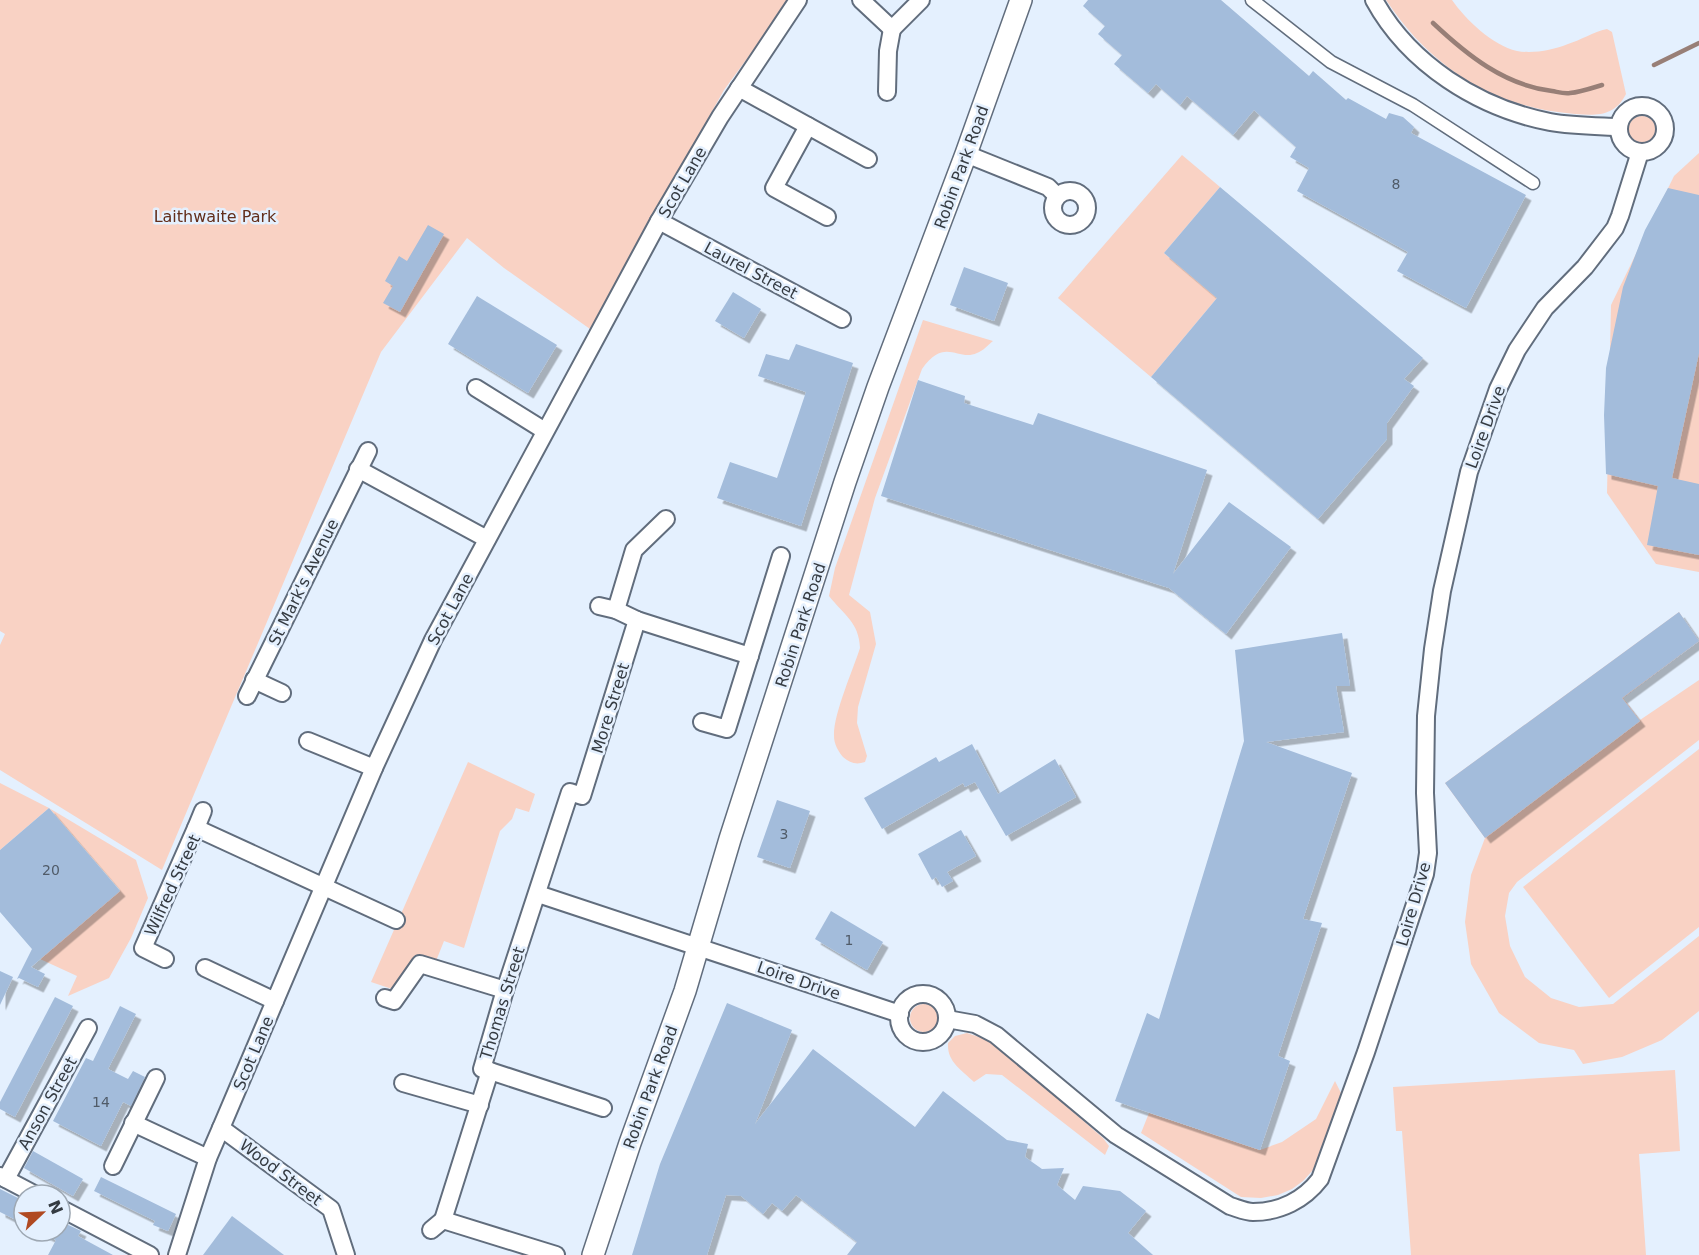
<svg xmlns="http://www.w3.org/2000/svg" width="1699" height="1255" font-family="'DejaVu Sans',sans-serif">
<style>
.green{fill:#f9d2c4}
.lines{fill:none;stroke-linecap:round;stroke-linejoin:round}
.stream{stroke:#987f77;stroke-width:4.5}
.building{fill:#a3bcdb;filter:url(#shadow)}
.pedestrian-casing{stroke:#616d7d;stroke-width:15}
.minor-casing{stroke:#616d7d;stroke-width:20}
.tertiary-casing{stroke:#616d7d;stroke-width:24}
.pedestrian{stroke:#fff;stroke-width:12}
.minor{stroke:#fff;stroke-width:16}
.tertiary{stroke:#fff;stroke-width:21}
.labels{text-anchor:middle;stroke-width:5;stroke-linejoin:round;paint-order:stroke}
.number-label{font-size:14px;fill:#505b68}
.street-label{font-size:16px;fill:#353b42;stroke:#e4f0fe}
.park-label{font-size:16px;fill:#622e1b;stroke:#e4f0fe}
</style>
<defs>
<filter id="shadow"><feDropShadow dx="5.5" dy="5.5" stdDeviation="0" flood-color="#0004"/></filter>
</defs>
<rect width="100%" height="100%" fill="#e4f0fe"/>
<!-- green -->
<g class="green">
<path d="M0,0H787L771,26L724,90L590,329L504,268L467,238L381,352L162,870L0,770V645L5,634L0,631Z"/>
<path d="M1386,0H1452C1466,20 1492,45 1517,51C1533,54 1553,50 1568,44C1581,40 1593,32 1607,29L1612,32L1626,94C1615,116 1597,116 1575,114C1494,108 1431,68 1386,0Z"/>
<circle cx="1642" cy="130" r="14"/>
<path d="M1699,153V572L1656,564L1607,493L1611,305L1674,176Z"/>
<path d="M1182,155L1220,187L1164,253L1217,298L1151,377L1058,298Z"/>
<path d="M923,320L993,341C988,345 983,351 977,353C958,362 945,336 922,369L875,498L849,595L870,612L876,644L858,707L857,723L867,756L865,762C856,765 850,763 843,757C838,751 834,744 834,736C833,715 853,670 860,648C859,622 844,615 829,596L835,568Z"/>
<path d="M1679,612L1699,641L1623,698L1640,720L1699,680V740L1517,882L1509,893L1505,916L1510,946L1525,977L1551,998L1579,1007L1613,1004L1699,936V1011L1662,1040L1622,1057L1583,1064L1574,1050L1539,1043L1499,1013L1471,964L1465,922L1471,875L1485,838L1445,783Z"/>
<path d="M1699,749V927L1609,998L1523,887Z"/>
<path d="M468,762L535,794L529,812L516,808L512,819L500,831L464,948L444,941L436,961L415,955L403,984L392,989L371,982Z"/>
<path d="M0,783L49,808L136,860L148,898L131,938L109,978L68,996L77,976L40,959L120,890L49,808L0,850Z"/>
<circle cx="924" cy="1018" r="14"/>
<path d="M967,1033L988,1040L1002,1050L1103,1138L1109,1146L1105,1155L1002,1075L986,1074L974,1082C961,1069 947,1062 948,1043L955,1036Z"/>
<path d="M1675,1070L1680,1151L1639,1154L1646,1255H1411L1402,1131H1396L1393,1087Z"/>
<path d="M1335,1081L1341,1093L1313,1170L1303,1181L1292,1189L1278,1195L1261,1198L1241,1197L1141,1133L1149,1113L1260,1150L1282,1142L1316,1119Z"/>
</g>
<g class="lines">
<!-- stream -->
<g class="stream">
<path d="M1433,23C1467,55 1504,85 1552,91C1558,92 1564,94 1570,93C1581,92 1592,88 1602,85"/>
<path d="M1654,65L1699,43"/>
</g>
</g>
<!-- building -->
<g class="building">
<path d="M1088,0H1221L1309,76L1313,71L1346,100L1348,98L1386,119L1389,113L1403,117L1414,127L1411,133L1526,195L1466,308L1397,271L1408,252L1297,191L1309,168L1290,157L1296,147L1254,110L1233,135L1187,96L1180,105L1156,84L1148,93L1114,64L1122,55L1098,34L1105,26L1083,6Z"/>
<path d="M1220,187L1423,358L1404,379L1414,386L1387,423V439L1318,519L1151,377L1217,298L1164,253Z"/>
<path d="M1668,188L1699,195V353L1672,478L1699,484V555L1647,545L1658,486L1606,474L1604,415L1606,368L1623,287L1645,230Z"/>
<path d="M428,225L444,234L400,312L383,303L393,286L385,281L399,256L407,261Z"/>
<path d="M964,267L1008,283L994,321L950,305Z"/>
<path d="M733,292L761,309L744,338L715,321Z"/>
<path d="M477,296L557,345L528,393L448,344Z"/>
<path d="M796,344L853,363L801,526L717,498L730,462L777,478L806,392L758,376L766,354L789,360Z"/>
<path d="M918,380L965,396L964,403L1033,425L1038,413L1207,470L1173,574L1229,502L1291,547L1226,634L1169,588L881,496Z"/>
<path d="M1679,612L1699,641L1622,698L1640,721L1485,838L1445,783Z"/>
<path d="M1342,633L1350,686H1336L1344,732L1266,742L1352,773L1303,919L1322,923L1278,1056L1290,1061L1260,1150L1115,1101L1147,1013L1159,1019L1244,741L1235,650Z"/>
<path d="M972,744L998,794L1055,759L1076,797L1006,836L975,782L965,787L963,783L882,829L864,798L936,757L939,762Z"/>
<path d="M777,800L810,811L790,868L757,857Z"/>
<path d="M49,808L120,891L31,967L45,974L38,987L19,978L17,979L32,949L0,912V850Z"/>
<path d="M961,830L976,856L947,872L953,881L942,887L936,877L932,880L918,854Z"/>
<path d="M831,911L883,942L867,970L815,939Z"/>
<path d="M0,971L13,977L0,1005Z"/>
<path d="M55,997L73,1006L15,1117L0,1109V1102Z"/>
<path d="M727,1003L792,1030L755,1124L813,1049L915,1127L943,1091L1007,1140L1028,1144L1025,1157L1042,1169L1064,1168L1057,1185L1075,1200L1083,1186L1120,1191L1146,1211L1128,1233L1153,1255H847L857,1242L796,1195L782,1211L772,1203L763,1214L741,1196L726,1195L707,1255H632L660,1164Z"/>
<path d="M120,1006L136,1014L108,1069L128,1079L133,1071L145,1077L131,1106L123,1102L101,1146L53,1121L86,1058L93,1061Z"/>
<path d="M33,1151L83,1179L73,1196L24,1168Z"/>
<path d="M101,1177L176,1214L168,1231L153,1225L155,1221L94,1191Z"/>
<path d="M0,1189L24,1201V1224L0,1212Z"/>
<path d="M232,1216L284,1255H203Z"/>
<path d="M60,1221L81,1231L78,1236L113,1255H48L56,1240L37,1231H60Z"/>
</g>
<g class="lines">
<defs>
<path id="pedestrian" d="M1252,0L1331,62L1413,105L1533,183"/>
<g id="minor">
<path d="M861,0L892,29L921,0"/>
<path d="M1374,0C1409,64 1478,108 1550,122C1572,126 1596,126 1618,127"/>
<path d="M739,88L868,159"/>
<path d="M887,92L888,51L892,29"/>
<circle cx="1642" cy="129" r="23"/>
<path d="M808,126L774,188L827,217"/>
<path d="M966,154L1048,187L1057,196"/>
<circle cx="1070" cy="208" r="17"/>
<path d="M659,221L842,319"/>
<path d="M476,388L545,431"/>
<path d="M358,469L487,539"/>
<path d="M599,606L616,610L637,620L750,656"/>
<path d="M616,610L634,550L666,519"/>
<path d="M254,680L282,693"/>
<path d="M247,696L368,451"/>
<path d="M702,722L727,729L781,556"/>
<path d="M308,741L374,768"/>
<path d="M196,828L203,811"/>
<path d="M538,894L900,1014"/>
<path d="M165,959L143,948L196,828L396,920"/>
<path d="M205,968L275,1001"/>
<circle cx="923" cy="1018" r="24"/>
<path d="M385,998L394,1001L420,964L505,990"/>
<path d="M947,1019L975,1024L996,1035L1116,1135L1230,1206C1237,1208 1246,1212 1253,1212C1280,1212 1304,1200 1320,1179L1366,1052L1425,874L1428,853L1425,793L1426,716L1433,649L1442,591L1469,472L1498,389L1517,350L1545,308L1585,267L1615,228L1620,216L1640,152"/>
<path d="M490,1071L603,1108"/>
<path d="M403,1083L480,1105"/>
<path d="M133,1123L208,1158"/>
<path d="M221,1128L331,1209L346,1255"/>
<path d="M113,1166L156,1078"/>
<path d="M0,1176L36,1195"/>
<path d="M6,1179L88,1028"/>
<path d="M60,1208L150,1255"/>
<path d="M431,1230L443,1220"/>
<path d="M177,1255L208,1158L221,1128L374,768L433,640L659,221L720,117L798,0"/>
<path d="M556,1255L443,1220L490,1071L482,1069L505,990L570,792L582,796L637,620"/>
</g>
<path id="tertiary" d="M593,1255L630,1143L685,991L730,839L845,482L878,387L966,154L1021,0"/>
</defs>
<!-- pedestrian casing -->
<use href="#pedestrian" class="pedestrian-casing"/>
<!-- minor casing -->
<use href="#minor" class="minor-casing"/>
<!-- tertiary casing -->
<use href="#tertiary" class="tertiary-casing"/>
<!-- pedestrian -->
<use href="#pedestrian" class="pedestrian"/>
<!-- minor -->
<use href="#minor" class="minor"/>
<!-- tertiary -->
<use href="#tertiary" class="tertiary"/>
</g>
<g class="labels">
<!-- number labels -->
<g class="number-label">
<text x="1396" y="189">8</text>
<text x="784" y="839">3</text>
<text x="51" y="875">20</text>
<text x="849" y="945">1</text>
<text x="101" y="1107">14</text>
</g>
<!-- street labels -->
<g class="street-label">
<text transform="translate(961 167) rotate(-70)" y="6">Robin Park Road</text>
<text transform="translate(682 182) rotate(-60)" y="6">Scot Lane</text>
<text transform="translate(751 270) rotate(28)" y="6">Laurel Street</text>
<text transform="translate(1485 427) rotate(-70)" y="6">Loire Drive</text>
<text transform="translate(303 582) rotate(-64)" y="6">St Mark's Avenue</text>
<text transform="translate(450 609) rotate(-62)" y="6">Scot Lane</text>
<text transform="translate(800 625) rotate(-72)" y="6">Robin Park Road</text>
<text transform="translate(610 708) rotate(-73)" y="6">More Street</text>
<text transform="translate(172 885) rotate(-65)" y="6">Wilfred Street</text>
<text transform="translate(1413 904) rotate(-74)" y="6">Loire Drive</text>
<text transform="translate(799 980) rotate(19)" y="6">Loire Drive</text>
<text transform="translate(502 1003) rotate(-73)" y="6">Thomas Street</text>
<text transform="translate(253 1053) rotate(-67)" y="6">Scot Lane</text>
<text transform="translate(650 1087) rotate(-70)" y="6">Robin Park Road</text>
<text transform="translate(47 1103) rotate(-61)" y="6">Anson Street</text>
<text transform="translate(281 1172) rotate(37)" y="6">Wood Street</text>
</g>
<!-- park labels -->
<g class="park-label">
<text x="215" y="222">Laithwaite Park</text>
</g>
</g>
<!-- north arrow -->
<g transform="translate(42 1213) rotate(67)"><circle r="28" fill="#e4f0fe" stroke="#9ea8b3" stroke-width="1.5"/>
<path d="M0-4.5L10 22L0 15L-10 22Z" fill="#b04921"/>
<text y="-9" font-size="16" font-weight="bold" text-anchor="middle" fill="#353b42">N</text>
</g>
</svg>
